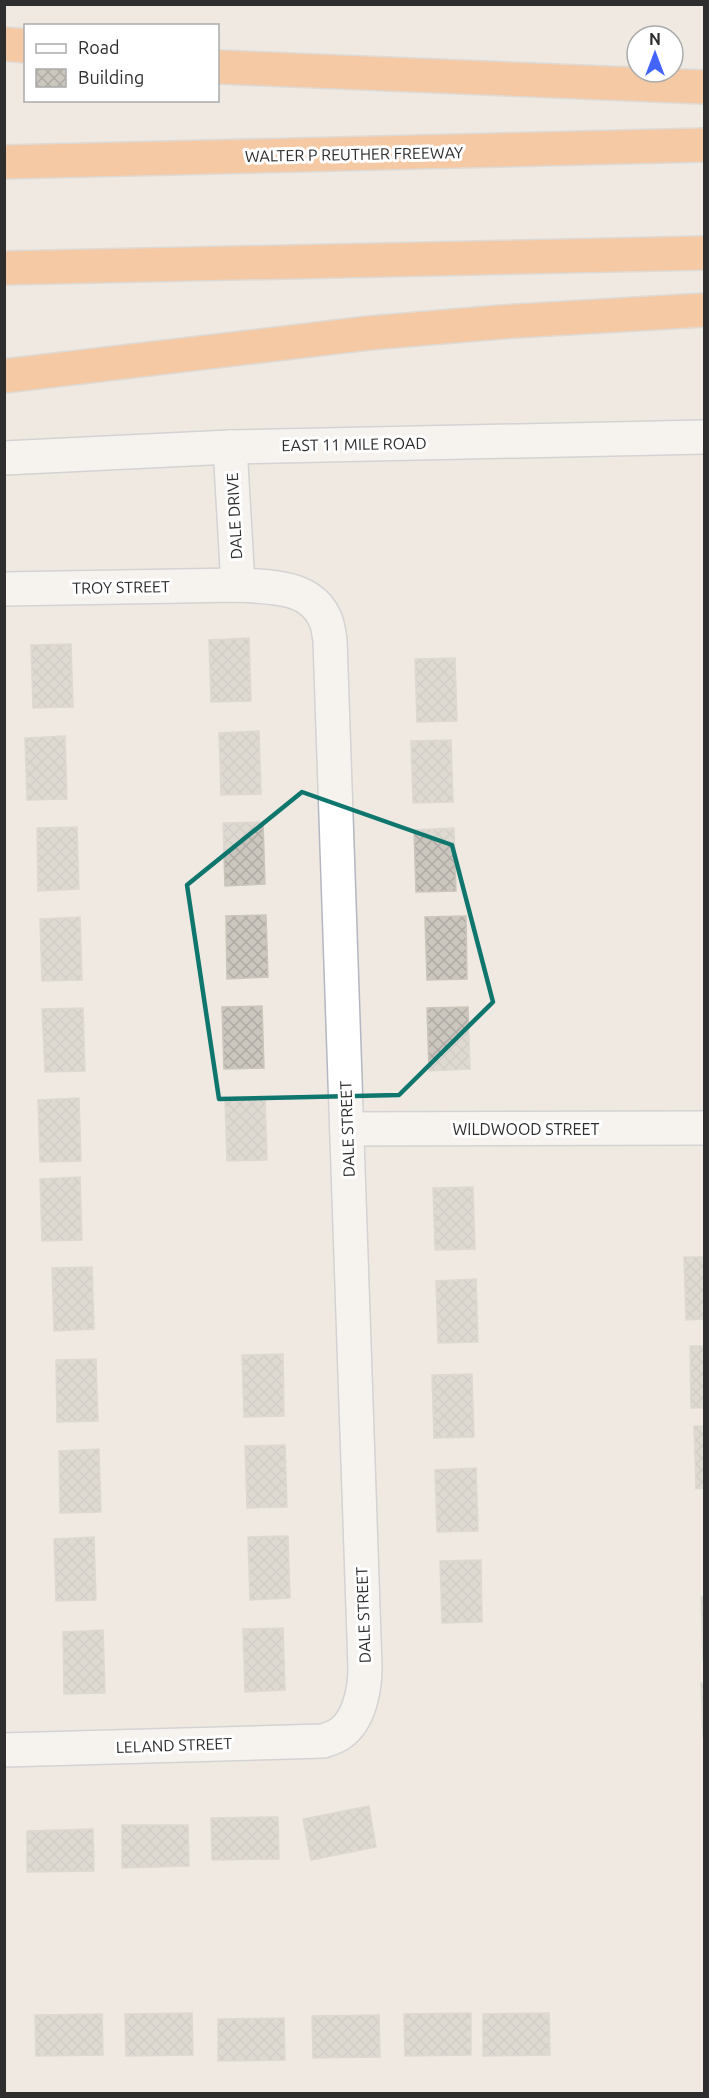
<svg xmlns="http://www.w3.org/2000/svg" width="709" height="2098" font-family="Ubuntu,sans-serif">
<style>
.building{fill:url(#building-cross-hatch);stroke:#cbc5ba;stroke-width:1.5}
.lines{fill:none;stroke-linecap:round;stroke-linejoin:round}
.minor-casing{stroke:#b4b7c1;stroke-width:36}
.secondary-casing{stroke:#b4b7c1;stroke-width:36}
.motorway-casing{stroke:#c9c9c9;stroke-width:36}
.minor{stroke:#fff;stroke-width:33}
.secondary{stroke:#fff;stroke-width:33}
.motorway{stroke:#ffa35c;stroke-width:33}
.marked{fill:none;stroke:#0f766e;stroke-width:4.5;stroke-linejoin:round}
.labels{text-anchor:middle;stroke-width:6;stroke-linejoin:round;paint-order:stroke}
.street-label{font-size:16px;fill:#2e2e2e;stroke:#fff}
</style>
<defs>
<pattern id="building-cross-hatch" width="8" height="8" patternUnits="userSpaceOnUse" patternTransform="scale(1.5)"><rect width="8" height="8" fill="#cbc7bf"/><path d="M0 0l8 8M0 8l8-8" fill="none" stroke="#afaba4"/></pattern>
</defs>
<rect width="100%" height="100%" fill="#efe9e1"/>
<!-- building -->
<g class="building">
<path d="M249,638L251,701L211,702L209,640Z"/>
<path d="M71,644L73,707L33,708L31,645Z"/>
<path d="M455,658L457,721L417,722L415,659Z"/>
<path d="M259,731L261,794L221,795L219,733Z"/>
<path d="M65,736L67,799L27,800L25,738Z"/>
<path d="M451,740L453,802L413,803L411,741Z"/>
<path d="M263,822L265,884L225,886L223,823Z"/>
<path d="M77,827L79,889L38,891L37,828Z"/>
<path d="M454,828L456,891L416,892L414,830Z"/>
<path d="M266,915L268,977L227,979L226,916Z"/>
<path d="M466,916L467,979L427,980L425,917Z"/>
<path d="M80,917L82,980L42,981L40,919Z"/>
<path d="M262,1006L264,1068L224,1069L222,1007Z"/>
<path d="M468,1007L470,1069L429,1071L427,1008Z"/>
<path d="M83,1008L85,1071L45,1072L42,1009Z"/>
<path d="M265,1097L267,1160L227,1161L225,1098Z"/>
<path d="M79,1098L81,1161L40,1162L38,1100Z"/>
<path d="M80,1177L82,1240L42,1241L40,1179Z"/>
<path d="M473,1187L475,1249L435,1250L433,1188Z"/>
<path d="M684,1257H704V1319L686,1320Z"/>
<path d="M92,1267L94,1329L54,1331L52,1268Z"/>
<path d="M476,1279L478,1342L438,1343L436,1281Z"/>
<path d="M690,1346H704V1408H691Z"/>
<path d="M283,1354L284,1416L244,1417L242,1355Z"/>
<path d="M96,1359L98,1421L57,1422L56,1360Z"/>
<path d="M472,1374L474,1437L434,1438L432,1375Z"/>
<path d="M694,1426H704V1488L696,1489Z"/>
<path d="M285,1445L287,1507L247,1508L245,1446Z"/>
<path d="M99,1449L101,1512L60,1513L59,1451Z"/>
<path d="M476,1468L478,1531L437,1532L435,1470Z"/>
<path d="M288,1536L290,1598L250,1600L248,1537Z"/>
<path d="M94,1537L96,1600L56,1601L54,1539Z"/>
<path d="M481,1560L482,1622L442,1623L440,1561Z"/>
<path d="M701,1597H704V1660H703Z"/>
<path d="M283,1628L285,1690L245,1692L243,1629Z"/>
<path d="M103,1630L105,1693L64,1694L63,1632Z"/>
<path d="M701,1683H704V1737H703Z"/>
<path d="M369,1806L376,1847L311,1860L303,1819Z"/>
<path d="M278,1817L279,1859L212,1860L211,1818Z"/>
<path d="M122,1825H188L189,1866L122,1868Z"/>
<path d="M93,1829L94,1871L27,1872V1831Z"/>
<path d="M192,2013L193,2055L126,2056L125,2014Z"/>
<path d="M471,2013V2055L405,2056L404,2014Z"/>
<path d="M549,2013L550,2055L483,2056V2014Z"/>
<path d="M102,2014L103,2055L36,2056L35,2015Z"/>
<path d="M379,2015L380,2057L313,2058L312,2016Z"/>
<path d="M284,2018L285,2060L218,2061V2019Z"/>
</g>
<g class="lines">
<defs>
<g id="minor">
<path d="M230,447L238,585"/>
<path d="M4,589L238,585C270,587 312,585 326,621C328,626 329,634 330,640L365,1667C365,1688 360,1719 341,1733C336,1737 329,1739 323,1741L4,1750"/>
<path d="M348,1129L704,1128"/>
</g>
<path id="secondary" d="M4,458L230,447L704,437"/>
<g id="motorway">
<path d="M4,44L26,46"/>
<path d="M218,67L704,87"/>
<path d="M4,162L704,145"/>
<path d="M4,268L704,253"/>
<path d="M4,376L369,333L501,322L704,310"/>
</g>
</defs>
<!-- minor casing -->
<use href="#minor" class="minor-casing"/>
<!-- secondary casing -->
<use href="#secondary" class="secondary-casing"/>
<!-- motorway casing -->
<use href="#motorway" class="motorway-casing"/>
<!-- minor -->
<use href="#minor" class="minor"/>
<!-- secondary -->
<use href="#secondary" class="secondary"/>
<!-- motorway -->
<use href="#motorway" class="motorway"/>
</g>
<!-- marked area -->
<path d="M0 0H709V2098H0ZM302,792L452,845L493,1002L399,1095L219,1099L187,885Z" fill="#efe9e1" fill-opacity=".55" fill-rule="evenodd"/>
<path class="marked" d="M302,792L452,845L493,1002L399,1095L219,1099L187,885Z"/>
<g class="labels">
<!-- street labels -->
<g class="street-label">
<text transform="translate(354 154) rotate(-1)" y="6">WALTER P REUTHER FREEWAY</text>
<text transform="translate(354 444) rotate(-1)" y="6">EAST 11 MILE ROAD</text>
<text transform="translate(234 516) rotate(-93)" y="6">DALE DRIVE</text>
<text transform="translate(121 587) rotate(-1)" y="6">TROY STREET</text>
<text transform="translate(347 1129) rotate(-92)" y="6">DALE STREET</text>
<text x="526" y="1135">WILDWOOD STREET</text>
<text transform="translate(363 1615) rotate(-92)" y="6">DALE STREET</text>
<text transform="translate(174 1745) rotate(-2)" y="6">LELAND STREET</text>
</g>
</g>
<!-- border -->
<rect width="709" height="2098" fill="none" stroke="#2e2e2e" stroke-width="12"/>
<!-- legend -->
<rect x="24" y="24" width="195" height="78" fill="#ffffff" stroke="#ababab" stroke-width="1.5"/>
<rect x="36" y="44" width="30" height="9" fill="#ffffff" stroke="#ababab" stroke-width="1.5"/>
<text x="78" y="54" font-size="18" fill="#2e2e2e">Road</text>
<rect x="36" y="69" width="30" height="18" fill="url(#building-cross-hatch)" stroke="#ababab" stroke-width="1.5"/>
<text x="78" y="84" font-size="18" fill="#2e2e2e">Building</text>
<!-- north arrow -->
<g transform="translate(655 54)"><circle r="28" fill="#ffffff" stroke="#ababab" stroke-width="1.5"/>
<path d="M0-4.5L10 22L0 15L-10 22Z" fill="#4264fb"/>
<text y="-9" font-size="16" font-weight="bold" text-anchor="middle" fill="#2e2e2e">N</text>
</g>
</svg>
